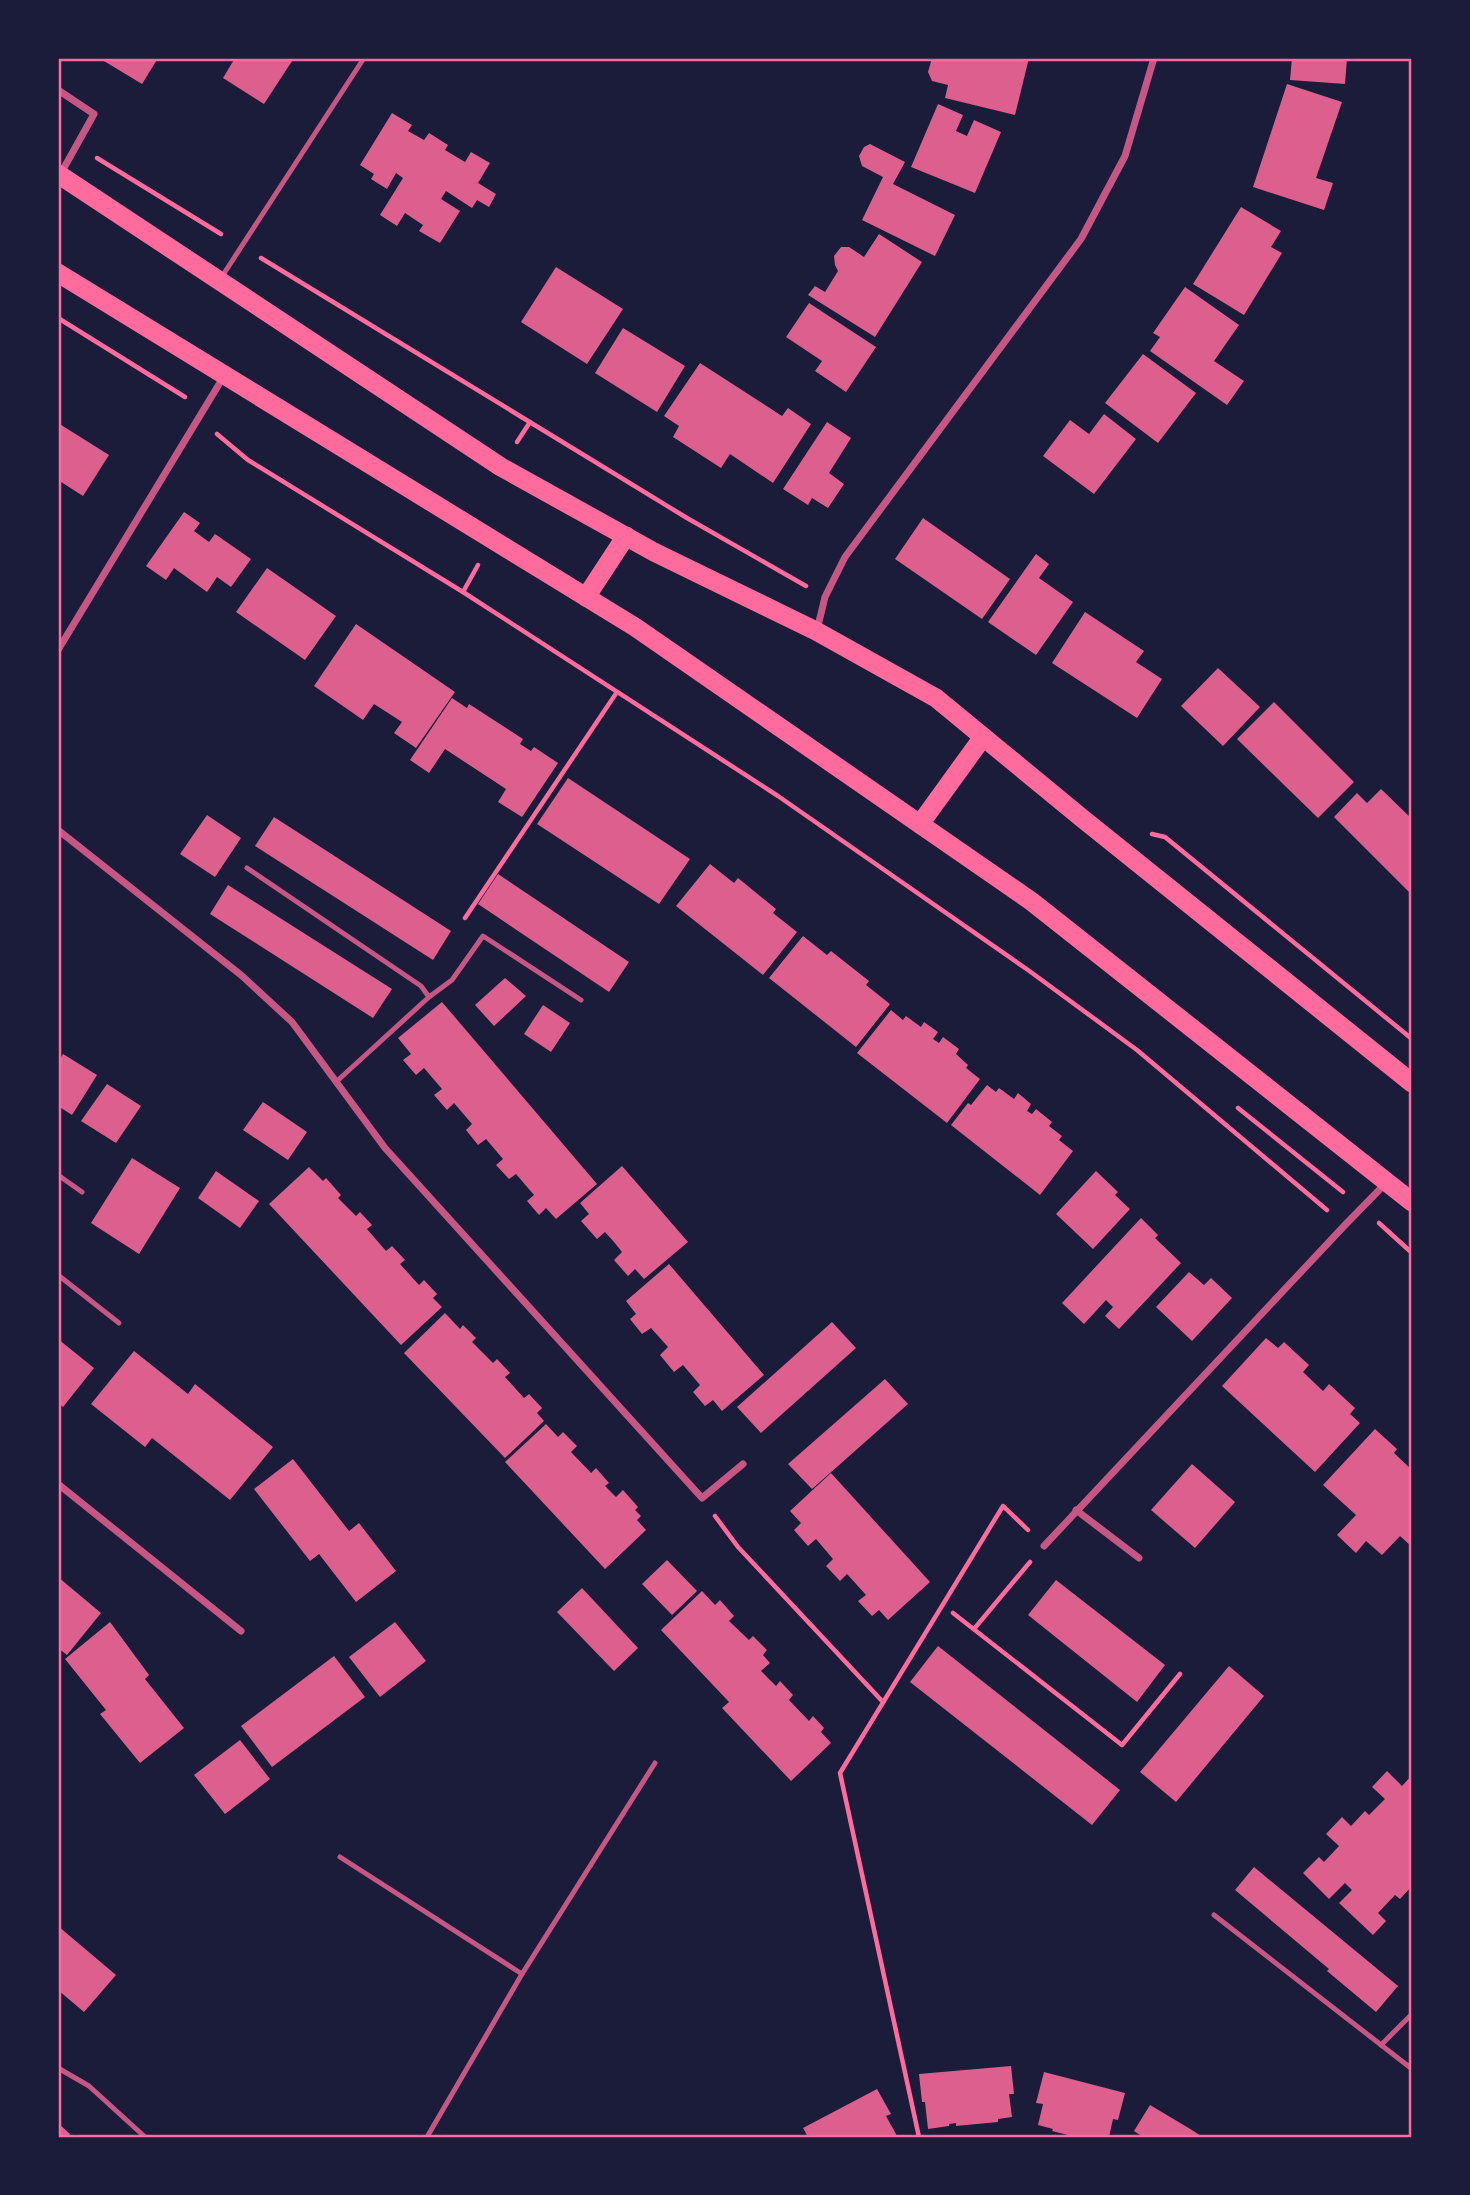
<svg xmlns="http://www.w3.org/2000/svg" width="1470" height="2195" font-family="'Zilla Slab',serif">
<style>
.building{fill:#dd5f8e}
.lines{fill:none;stroke-linecap:round;stroke-linejoin:round}
.path{stroke:#ff6b9d;stroke-width:4.5}
.service{stroke:#c65784;stroke-width:5}
.minor{stroke:#c65784;stroke-width:7}
.trunk{stroke:#ff6b9d;stroke-width:19}
.neatline{fill:none;stroke:#ff6b9d;stroke-width:2.5}
</style>
<rect width="100%" height="100%" fill="#1b1b3a"/>
<!-- building -->
<g class="building">
<path d="M99,58H158L142,84Z"/>
<path d="M235,58H294L264,104L223,78Z"/>
<path d="M932,58H1029L1015,115L945,98L948,85L932,81L928,72Z"/>
<path d="M1292,58H1347L1345,84L1290,80Z"/>
<path d="M1287,84L1342,102L1316,178L1333,183L1324,210L1253,187Z"/>
<path d="M938,104L963,115L956,131L967,136L974,120L1001,132L975,193L911,167Z"/>
<path d="M392,113L412,125L408,131L424,140L429,133L448,145L445,150L465,162L471,152L490,163L478,183L496,194L489,207L477,200L472,208L446,191L441,199L460,211L440,243L419,231L423,225L405,213L397,226L380,215L403,178L396,173L387,189L371,179L374,174L360,165Z"/>
<path d="M870,144L905,162L893,184L955,215L935,256L862,220L883,177L862,166L859,156L864,147Z"/>
<path d="M1241,207L1281,231L1271,247L1282,253L1244,315L1193,284Z"/>
<path d="M879,234L922,262L875,337L808,295L815,286L825,292L838,271L835,265L834,256L841,247H849L864,257Z"/>
<path d="M556,267L623,309L587,364L521,322Z"/>
<path d="M1185,287L1239,325L1214,361L1244,381L1227,405L1150,351L1160,337L1153,333Z"/>
<path d="M809,303L876,347L846,392L815,371L822,361L786,337Z"/>
<path d="M623,328L685,366L657,412L595,373Z"/>
<path d="M1143,354L1196,393L1158,443L1105,403Z"/>
<path d="M700,363L782,416L788,408L811,424L773,483L730,454L721,468L673,437L679,426L664,416Z"/>
<path d="M1104,414L1136,439L1094,494L1043,456L1070,420L1089,434Z"/>
<path d="M827,422L851,438L829,473L844,484L828,508L812,498L808,505L783,489Z"/>
<path d="M58,423L109,455L83,496L58,480Z"/>
<path d="M184,512L200,523L194,531L209,542L215,534L251,559L231,587L217,577L207,592L174,568L166,580L146,566Z"/>
<path d="M923,518L1010,579L982,619L895,559Z"/>
<path d="M1036,554L1049,564L1039,578L1073,602L1036,655L988,622Z"/>
<path d="M267,568L336,616L305,660L236,612Z"/>
<path d="M1085,612L1144,651L1136,662L1162,679L1137,718L1052,663Z"/>
<path d="M356,624L455,692L416,748L394,733L402,722L374,704L363,720L314,686Z"/>
<path d="M1218,668L1260,707L1223,746L1181,706Z"/>
<path d="M452,698L467,708L469,704L523,739L520,744L531,751L534,747L558,763L522,817L498,802L506,789L445,749L429,773L410,760Z"/>
<path d="M1274,702L1354,782L1318,818L1237,739Z"/>
<path d="M568,778L690,859L659,904L537,824Z"/>
<path d="M1381,789L1412,819V889L1409,892L1334,817L1357,793L1367,803Z"/>
<path d="M207,815L241,838L215,877L180,854Z"/>
<path d="M274,817L451,931L433,960L255,846Z"/>
<path d="M710,864L734,883L738,878L776,909L773,913L797,932L763,975L676,906Z"/>
<path d="M498,874L629,962L609,992L478,904Z"/>
<path d="M228,885L392,989L373,1018L210,914Z"/>
<path d="M803,936L827,955L831,951L869,981L866,985L890,1004L856,1047L769,978Z"/>
<path d="M505,978L526,996L494,1026L475,1005Z"/>
<path d="M442,1002L597,1184L556,1219L546,1208L539,1215L527,1201L534,1195L516,1174L509,1179L496,1165L503,1159L486,1139L478,1145L466,1130L472,1124L454,1103L447,1110L434,1095L442,1089L424,1068L416,1075L403,1060L411,1054L398,1038Z"/>
<path d="M543,1005L570,1023L551,1052L524,1034Z"/>
<path d="M891,1010L903,1020L906,1016L921,1027L924,1022L938,1032L933,1039L939,1043L943,1037L959,1049L956,1054L968,1065L966,1068L980,1079L947,1123L857,1053Z"/>
<path d="M63,1054L97,1075L72,1115L58,1106V1062Z"/>
<path d="M107,1084L141,1106L116,1143L81,1121Z"/>
<path d="M987,1085L996,1092L999,1088L1014,1099L1018,1093L1031,1104L1027,1111L1032,1114L1036,1109L1052,1122L1049,1126L1062,1136L1059,1140L1073,1151L1040,1195L951,1125L968,1103L971,1105Z"/>
<path d="M263,1102L307,1132L288,1160L243,1130Z"/>
<path d="M132,1158L180,1188L139,1254L91,1223Z"/>
<path d="M622,1166L688,1242L644,1279L635,1269L628,1276L614,1260L622,1252L614,1242L605,1232L597,1239L581,1221L589,1214L580,1203Z"/>
<path d="M309,1167L323,1181L326,1178L341,1195L338,1198L356,1216L360,1212L372,1225L367,1229L386,1251L392,1246L405,1260L400,1264L419,1285L424,1280L437,1294L433,1298L442,1307L401,1345L269,1204Z"/>
<path d="M216,1171L259,1201L240,1228L198,1198Z"/>
<path d="M1096,1171L1118,1192L1115,1195L1130,1209L1093,1249L1056,1214Z"/>
<path d="M1141,1218L1158,1235L1155,1238L1181,1263L1119,1329L1105,1316L1113,1307L1106,1300L1084,1324L1062,1303Z"/>
<path d="M669,1264L764,1375L722,1411L713,1400L705,1406L693,1392L700,1385L683,1365L674,1372L660,1355L668,1347L651,1328L642,1334L630,1319L636,1314L626,1301Z"/>
<path d="M1189,1272L1204,1285L1211,1278L1232,1298L1192,1341L1156,1307Z"/>
<path d="M445,1313L460,1329L463,1325L476,1338L472,1342L493,1363L497,1359L510,1373L505,1377L524,1398L529,1394L542,1408L537,1413L544,1421L505,1458L404,1353Z"/>
<path d="M832,1322L856,1348L761,1433L737,1407Z"/>
<path d="M1266,1338L1278,1348L1284,1342L1309,1365L1303,1372L1323,1391L1329,1384L1355,1408L1350,1414L1360,1423L1315,1472L1222,1386Z"/>
<path d="M58,1339L94,1368L63,1407L58,1403Z"/>
<path d="M134,1351L188,1394L195,1384L273,1447L230,1500L152,1438L145,1447L91,1404Z"/>
<path d="M885,1379L908,1404L812,1489L788,1464Z"/>
<path d="M546,1424L558,1437L563,1432L577,1446L571,1452L591,1473L596,1468L609,1483L605,1486L616,1497L623,1490L638,1507L635,1510L641,1516L637,1520L646,1530L605,1569L505,1462Z"/>
<path d="M1375,1429L1397,1449L1394,1453L1412,1470V1547L1400,1536L1382,1555L1366,1541L1356,1553L1337,1535L1356,1515L1323,1485Z"/>
<path d="M293,1459L349,1531L359,1523L396,1571L356,1602L319,1554L310,1561L254,1489Z"/>
<path d="M1192,1464L1235,1502L1195,1548L1151,1510Z"/>
<path d="M831,1473L930,1582L888,1620L879,1610L872,1616L858,1601L866,1595L847,1574L840,1581L826,1566L833,1559L816,1539L808,1546L794,1530L801,1523L790,1511Z"/>
<path d="M667,1560L697,1591L672,1615L642,1584Z"/>
<path d="M58,1577L101,1613L67,1655L58,1648Z"/>
<path d="M1056,1580L1165,1665L1137,1702L1028,1615Z"/>
<path d="M582,1588L638,1648L614,1671L557,1612Z"/>
<path d="M702,1591L715,1605L720,1600L734,1616L729,1621L749,1640L753,1636L767,1650L763,1655L770,1663L761,1671L776,1686L780,1681L793,1695L789,1700L809,1721L813,1716L824,1728L821,1732L831,1743L791,1781L722,1708L729,1702L661,1630Z"/>
<path d="M110,1622L149,1675L145,1679L184,1728L140,1763L100,1714L106,1710L65,1659Z"/>
<path d="M395,1622L426,1661L380,1697L349,1657Z"/>
<path d="M938,1646L1120,1790L1092,1825L910,1682Z"/>
<path d="M334,1656L365,1697L272,1767L241,1726Z"/>
<path d="M1229,1666L1264,1696L1176,1802L1140,1772Z"/>
<path d="M240,1740L270,1779L225,1814L194,1775Z"/>
<path d="M1387,1771L1402,1786L1412,1775V1886L1400,1899L1395,1895L1378,1913L1386,1921L1373,1935L1339,1903L1352,1890L1345,1883L1329,1899L1303,1873L1319,1857L1324,1862L1339,1846L1326,1834L1342,1817L1351,1826L1365,1811L1369,1815L1385,1799L1372,1787Z"/>
<path d="M1254,1867L1398,1986L1376,2012L1327,1971L1329,1969L1235,1890Z"/>
<path d="M58,1926L116,1975L84,2012L58,1990Z"/>
<path d="M1011,2066L1014,2094H1009L1012,2117L998,2119V2122L956,2126V2123L949,2124V2126L928,2129L925,2102H922L919,2074Z"/>
<path d="M1044,2072L1125,2093L1118,2120L1113,2119L1109,2137H1076L1052,2131L1053,2129L1038,2125L1043,2104L1036,2103Z"/>
<path d="M877,2089L891,2114L886,2116L897,2136L808,2137L803,2128Z"/>
<path d="M1150,2105L1187,2127L1203,2137H1139L1140,2135L1134,2131Z"/>
<path d="M58,2123L70,2134L67,2137H58Z"/>
</g>
<g class="lines">
<!-- path -->
<g class="path">
<path d="M97,158L221,234"/>
<path d="M261,258L687,518L806,586"/>
<path d="M58,318L185,397"/>
<path d="M217,434L248,460L463,592L778,796L1028,970L1137,1050L1327,1210"/>
<path d="M517,442L530,422"/>
<path d="M463,592L478,565"/>
<path d="M1152,834L1165,837L1412,1039"/>
<path d="M465,918L617,692"/>
<path d="M1238,1108L1343,1192"/>
<path d="M1379,1223L1412,1253"/>
<path d="M715,1516L738,1547L883,1702"/>
<path d="M953,1613L1122,1745L1180,1674"/>
<path d="M974,1629L1030,1562"/>
<path d="M919,2137L840,1773L1003,1506L1028,1530"/>
</g>
<!-- service -->
<g class="service">
<path d="M221,278L364,58"/>
<path d="M247,868L421,986L429,997"/>
<path d="M336,1082L429,997L452,980L483,936L581,1000"/>
<path d="M58,1175L82,1192"/>
<path d="M58,1275L119,1323"/>
<path d="M340,1857L522,1974"/>
<path d="M1214,1915L1412,2069"/>
<path d="M1381,2045L1412,2014"/>
<path d="M58,2068L89,2086L145,2137"/>
<path d="M427,2137L522,1974L655,1763"/>
</g>
<!-- minor -->
<g class="minor">
<path d="M58,90L94,114L60,175"/>
<path d="M817,630L825,597L845,557L1081,239L1125,156L1154,58"/>
<path d="M58,650L224,376"/>
<path d="M58,830L241,975L292,1022L385,1148L702,1498L743,1464"/>
<path d="M58,1484L241,1631"/>
<path d="M1076,1510L1139,1558"/>
<path d="M1044,1546L1345,1225L1385,1184"/>
</g>
<!-- trunk -->
<g class="trunk">
<path d="M58,174L501,467L654,552L816,631L936,698L1083,819L1412,1083"/>
<path d="M58,273L635,627L1031,901L1412,1202"/>
<path d="M586,597L626,536"/>
<path d="M920,824L983,737"/>
</g>
</g>
<!-- border -->
<rect width="1470" height="2195" fill="none" stroke="#1b1b3a" stroke-width="119"/>
<rect x="60" y="60" width="1350" height="2076" class="neatline"/>
</svg>
